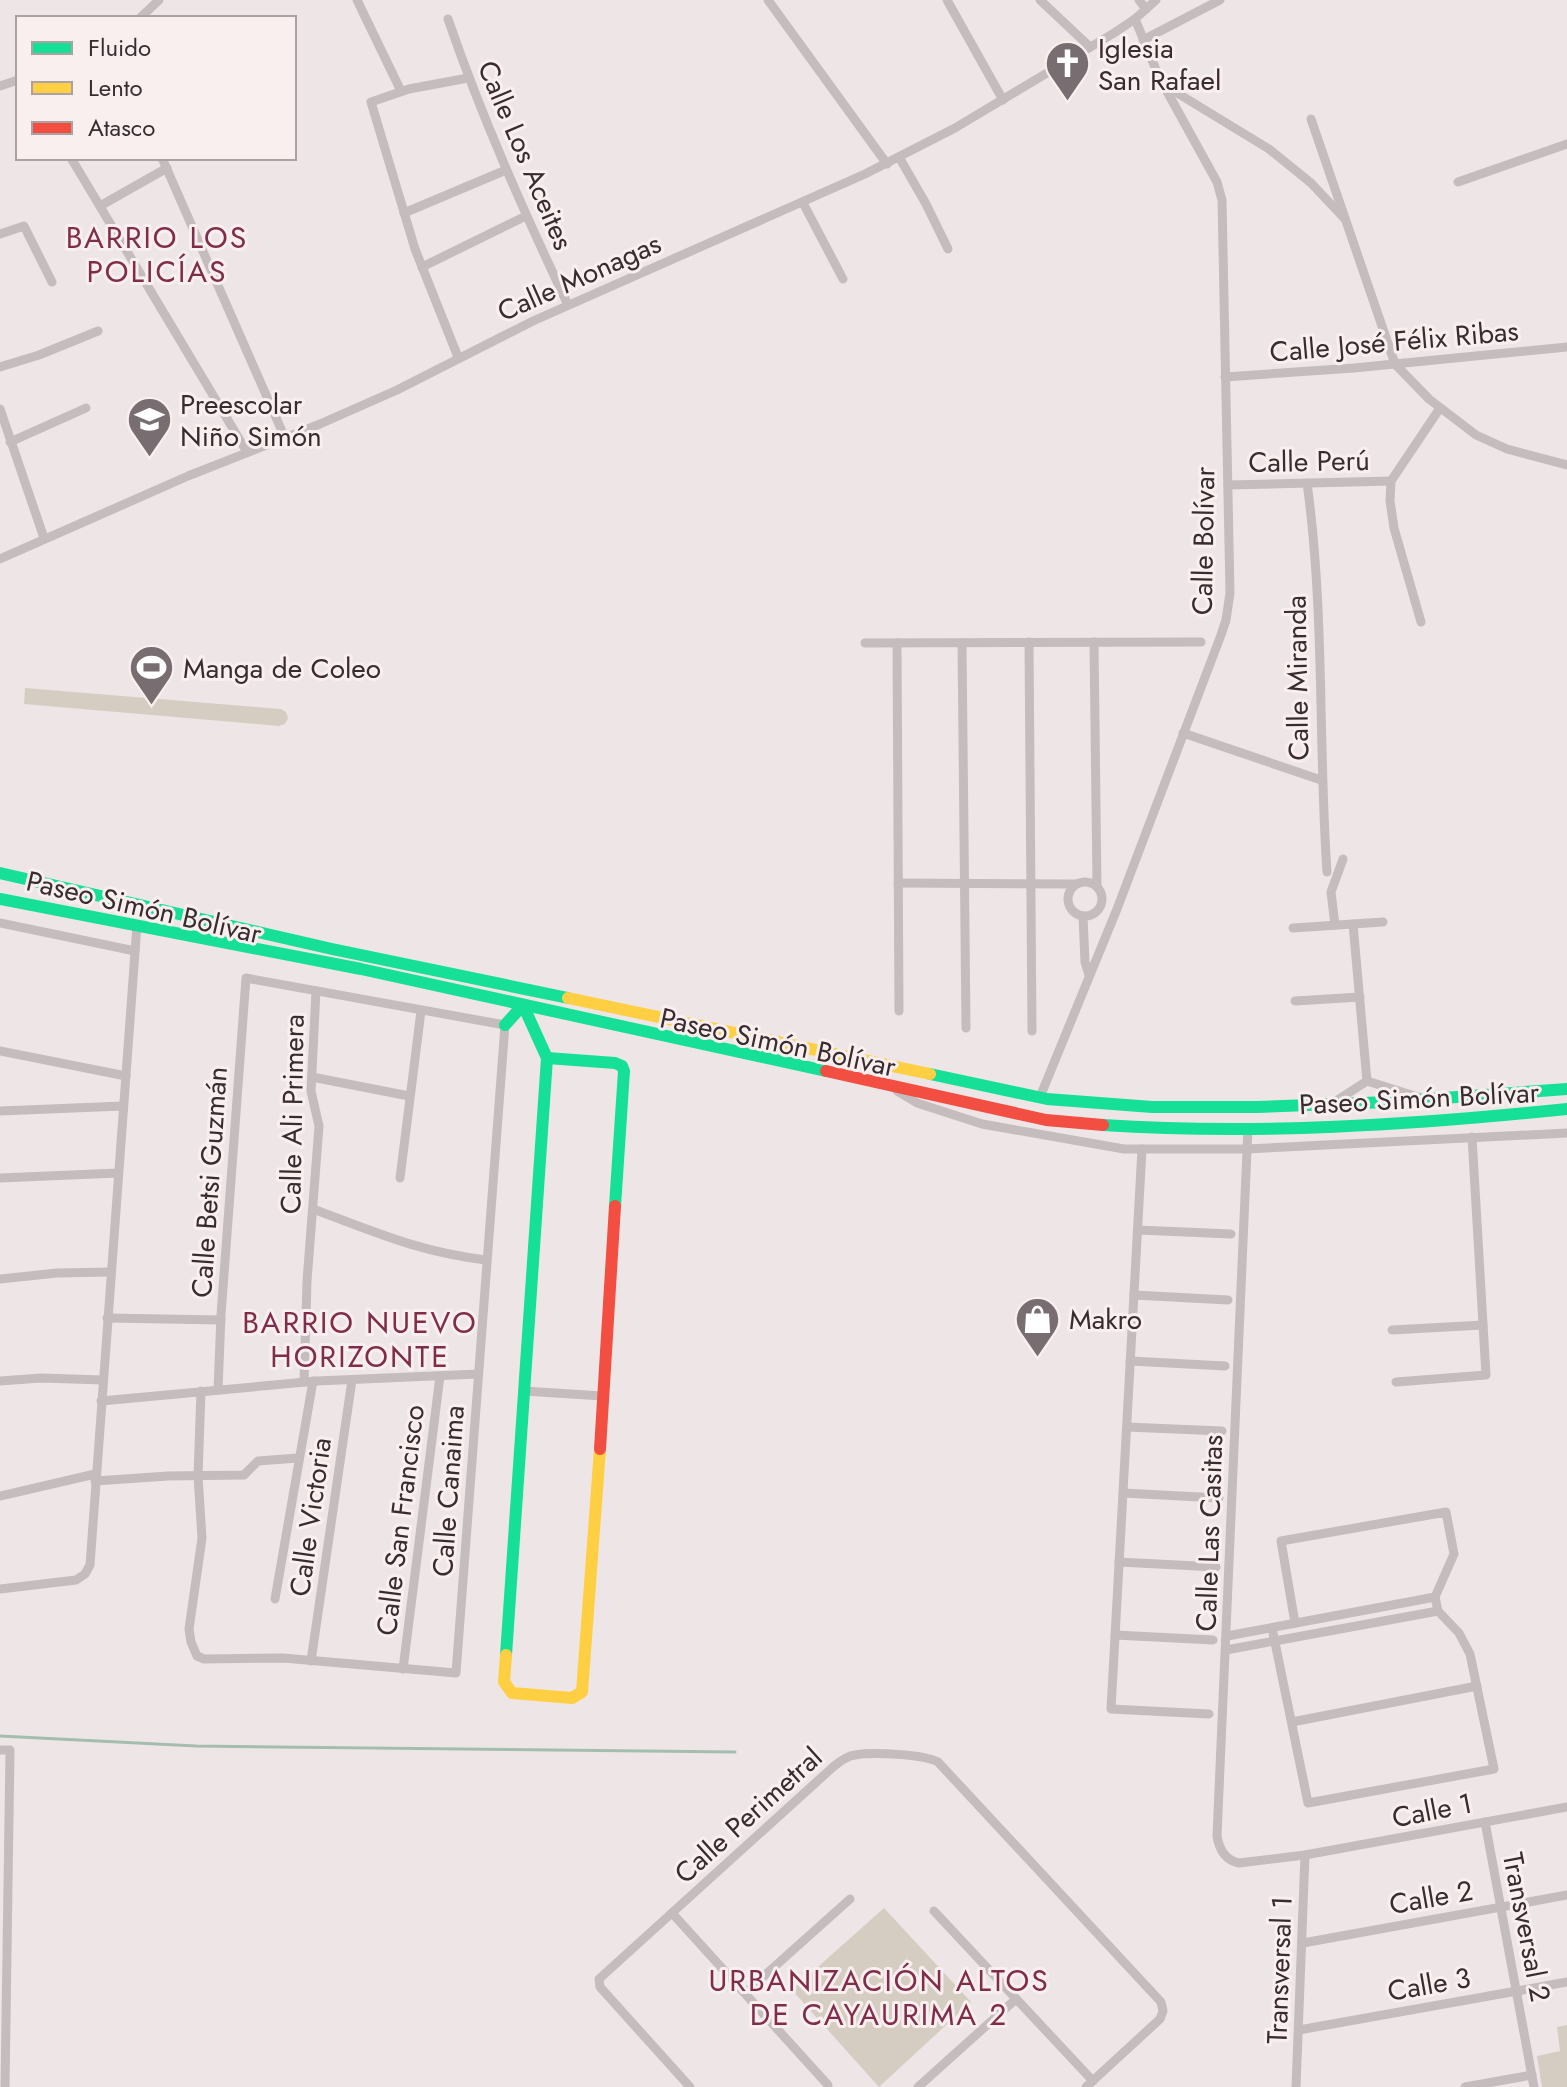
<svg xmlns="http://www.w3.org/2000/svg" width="1567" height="2087" font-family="Jost,sans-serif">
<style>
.green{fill:#d5cdc1}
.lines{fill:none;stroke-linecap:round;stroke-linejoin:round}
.stream{stroke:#a4bdae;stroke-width:3}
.street{stroke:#c5bcbd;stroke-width:9}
.fast{stroke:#16e098;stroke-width:12}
.slow{stroke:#ffcf43;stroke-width:12}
.jam{stroke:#f24e42;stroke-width:12}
.labels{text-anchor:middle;stroke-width:6;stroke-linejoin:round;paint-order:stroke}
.poi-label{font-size:28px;fill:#392c30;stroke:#f9efef;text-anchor:start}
.street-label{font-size:28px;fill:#392c30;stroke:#f9efef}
.neighbourhood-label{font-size:30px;letter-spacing:2px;fill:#802d4b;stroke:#f9efef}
</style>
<rect width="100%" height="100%" fill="#eee6e6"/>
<!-- green -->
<g class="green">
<path d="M25,688L281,709L286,712L288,718L285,724L279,726L24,704Z"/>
<path d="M884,1908L971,2002L879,2087L792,1990Z"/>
<path d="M1567,2025V2087H1542L1537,2056L1560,2051L1557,2027Z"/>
</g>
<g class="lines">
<!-- stream -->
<path class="stream" d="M0,1736L196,1746L735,1752"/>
<!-- street -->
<g class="street">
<path d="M357,0L401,91"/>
<path d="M768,0L887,164"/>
<path d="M947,0L1003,100"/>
<path d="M1040,0L1090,47"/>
<path d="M1139,0L1146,9"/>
<path d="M140,18L159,0"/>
<path d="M448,19C482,118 524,212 568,305"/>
<path d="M1143,40L1220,0"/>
<path d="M1164,85L1269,149L1311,183L1344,218"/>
<path d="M0,86L18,80"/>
<path d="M1311,119L1395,364L1429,399L1476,435L1507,449L1567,465"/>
<path d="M899,157L926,204L948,249"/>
<path d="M71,158L247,452"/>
<path d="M162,158L285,438"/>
<path d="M1458,182L1567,144"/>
<path d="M803,203L843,279"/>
<path d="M100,206L167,168"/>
<path d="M404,213L506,170"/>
<path d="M0,234L24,226L52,282"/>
<path d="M422,267L526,216"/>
<path d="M458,357L415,249L371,102L409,89L468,78"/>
<path d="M0,367L39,355L98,331"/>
<path d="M1225,377L1354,368L1567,347"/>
<path d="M0,409L44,538"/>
<path d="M10,442L86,408"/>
<path d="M1307,483C1325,612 1318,743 1327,872"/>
<path d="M1228,485L1391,481"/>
<path d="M0,559L188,476L320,424L397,390L533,321L865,174L955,128L1114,33L1135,19L1156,0"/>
<path d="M1421,622L1394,528L1390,501L1391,481L1440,408"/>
<path d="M1029,642L1032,1031"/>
<path d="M1094,642L1097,886"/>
<path d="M865,643L1201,642"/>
<path d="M897,643L899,1011"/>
<path d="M962,643L966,1028"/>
<path d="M1183,733L1321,780"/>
<circle cx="1085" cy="899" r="17"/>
<path d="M898,883L1075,884"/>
<path d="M1083,916L1085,962L1089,975"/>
<path d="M0,923L135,951"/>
<path d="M1353,924L1367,1081"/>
<path d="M1335,925L1331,892L1343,859"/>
<path d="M1293,928L1383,922"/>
<path d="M1295,1001L1360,997"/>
<path d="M0,1051L126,1076"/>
<path d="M312,1077L409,1096"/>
<path d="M1367,1081L1418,1097"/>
<path d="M897,1091L917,1103L982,1124L1124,1149H1247L1567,1133"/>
<path d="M1040,1097L1117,909L1221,635L1226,620L1230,593L1222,200L1217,182L1159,77L1135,19"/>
<path d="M1333,1103L1367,1081"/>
<path d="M0,1111L123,1106"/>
<path d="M1248,1128L1217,1836C1219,1849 1225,1860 1239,1863L1305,1855L1567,1807"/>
<path d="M1142,1149L1111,1709L1209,1714"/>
<path d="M0,1178L118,1173"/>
<path d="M400,1178L421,1011"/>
<path d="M313,1209C375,1232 419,1252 486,1260"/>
<path d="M1138,1230L1231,1234"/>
<path d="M0,1279L57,1273L111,1272"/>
<path d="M1134,1295L1228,1300"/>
<path d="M107,1318L221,1320"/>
<path d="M1392,1330L1483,1325"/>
<path d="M1130,1361L1225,1366"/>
<path d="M0,1381L41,1378L103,1380"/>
<path d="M304,1382L307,1281L319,1126L311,1091L316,991"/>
<path d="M1396,1382L1486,1375L1472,1137"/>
<path d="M201,1391L198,1476L202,1538L189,1629L191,1642L197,1656L204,1659L283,1658L456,1673L505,1025L246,978L221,1315L218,1390"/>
<path d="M523,1391L603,1396"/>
<path d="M101,1401L317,1381L478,1374"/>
<path d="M1127,1427L1222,1431"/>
<path d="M95,1481L168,1476L244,1475L258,1461L298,1458"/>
<path d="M1123,1493L1219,1498"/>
<path d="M0,1496L95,1474"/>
<path d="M1119,1562L1216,1567"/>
<path d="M0,1589L76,1580L85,1574L90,1565L137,925"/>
<path d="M275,1599L313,1381"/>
<path d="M1272,1628L1308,1803L1494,1769L1470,1654L1459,1633L1438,1611L1435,1597L1454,1554L1446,1512L1281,1541L1295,1623"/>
<path d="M1115,1635L1213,1640"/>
<path d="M1227,1636L1435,1597"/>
<path d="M1226,1650L1438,1611"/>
<path d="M311,1661L352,1380"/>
<path d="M403,1669L440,1376"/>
<path d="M1292,1722L1477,1686"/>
<path d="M0,1750H10L5,2087"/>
<path d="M1485,1822L1534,2087"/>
<path d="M934,1911L1093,2081"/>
<path d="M672,1913L828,2085"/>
<path d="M1303,1943L1567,1895"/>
<path d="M745,1993L850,1899"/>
<path d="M1299,2030L1567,1982"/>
<path d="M690,2087L600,1987L599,1979L833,1767C840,1761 847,1756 855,1755C873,1752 923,1754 938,1762L1161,2002L1163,2011L1160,2019L1086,2087"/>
<path d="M918,2087L1016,1999"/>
<path d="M1296,2087L1305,1855"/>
<path d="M1465,2087L1532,2075"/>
</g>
<!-- fast -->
<g class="fast">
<path d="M0,873L332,949L568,998"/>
<path d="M0,899L361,969L826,1071"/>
<path d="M505,1025L523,1005L547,1058L506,1655"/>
<path d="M547,1058L615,1063L622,1066L624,1071L615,1206"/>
<path d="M930,1074L1047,1099L1152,1107H1258L1388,1102L1567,1089"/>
<path d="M1103,1125C1257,1135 1413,1125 1567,1109"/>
</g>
<!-- slow -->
<g class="slow">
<path d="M568,998L930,1074"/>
<path d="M506,1655L504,1682L512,1693L572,1698L582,1692L600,1449"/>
</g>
<!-- jam -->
<g class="jam">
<path d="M826,1071L1046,1120L1103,1125"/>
<path d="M600,1449L615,1206"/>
</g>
</g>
<!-- icons -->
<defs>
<symbol id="church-pin" viewBox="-11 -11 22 30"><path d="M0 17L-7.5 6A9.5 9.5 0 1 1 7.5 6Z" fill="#786d70" stroke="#f9efef"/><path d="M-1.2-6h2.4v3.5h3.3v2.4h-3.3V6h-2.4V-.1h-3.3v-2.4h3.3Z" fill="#fff"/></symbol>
<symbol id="school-pin" viewBox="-11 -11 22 30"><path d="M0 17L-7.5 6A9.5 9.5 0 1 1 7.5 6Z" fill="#786d70" stroke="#f9efef"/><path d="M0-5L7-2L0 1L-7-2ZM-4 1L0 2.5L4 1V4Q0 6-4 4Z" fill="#fff"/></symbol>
<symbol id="stadium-pin" viewBox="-11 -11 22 30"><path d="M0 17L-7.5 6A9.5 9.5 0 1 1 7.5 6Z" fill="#786d70" stroke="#f9efef"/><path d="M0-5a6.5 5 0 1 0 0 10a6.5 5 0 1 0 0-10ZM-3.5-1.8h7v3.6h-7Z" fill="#fff"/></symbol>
<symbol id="shop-pin" viewBox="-11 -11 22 30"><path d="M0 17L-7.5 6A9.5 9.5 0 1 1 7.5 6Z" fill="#786d70" stroke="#f9efef"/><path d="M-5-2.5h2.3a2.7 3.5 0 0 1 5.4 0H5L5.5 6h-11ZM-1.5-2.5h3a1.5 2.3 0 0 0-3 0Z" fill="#fff"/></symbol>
</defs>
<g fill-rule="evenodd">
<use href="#church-pin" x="1042" y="38" width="51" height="69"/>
<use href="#school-pin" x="124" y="394" width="51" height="69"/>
<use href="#stadium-pin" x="126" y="642" width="51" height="69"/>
<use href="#shop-pin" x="1012" y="1294" width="51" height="69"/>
</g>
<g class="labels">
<!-- poi labels -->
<g class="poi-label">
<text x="1098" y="58">Iglesia<tspan x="1098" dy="32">San Rafael</tspan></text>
<text x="180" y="414">Preescolar<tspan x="180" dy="32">Niño Simón</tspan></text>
<text x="183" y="678">Manga de Coleo</text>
<text x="1069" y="1329">Makro</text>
</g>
<!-- street labels -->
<g class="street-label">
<text transform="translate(526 155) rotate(67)" y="10">Calle Los Aceites</text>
<text transform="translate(579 277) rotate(-24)" y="10">Calle Monagas</text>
<text transform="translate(1394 341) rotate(-5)" y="10">Calle José Félix Ribas</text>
<text transform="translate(1309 461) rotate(-1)" y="10">Calle Perú</text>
<text transform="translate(1203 541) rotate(-89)" y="10">Calle Bolívar</text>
<text transform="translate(1297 678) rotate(-91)" y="10">Calle Miranda</text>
<text transform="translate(144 907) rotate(13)" y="10">Paseo Simón Bolívar</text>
<text transform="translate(778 1042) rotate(12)" y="10">Paseo Simón Bolívar</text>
<text transform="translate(1419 1098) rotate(-3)" y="10">Paseo Simón Bolívar</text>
<text transform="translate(292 1114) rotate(-89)" y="10">Calle Ali Primera</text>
<text transform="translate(209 1182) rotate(-86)" y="10">Calle Betsi Guzmán</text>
<text transform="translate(448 1491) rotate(-86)" y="10">Calle Canaima</text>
<text transform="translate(310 1517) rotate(-82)" y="10">Calle Victoria</text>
<text transform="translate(400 1520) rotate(-83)" y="10">Calle San Francisco</text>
<text transform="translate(1209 1533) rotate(-88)" y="10">Calle Las Casitas</text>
<text transform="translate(1432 1810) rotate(-11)" y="10">Calle 1</text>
<text transform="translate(748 1815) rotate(-42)" y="10">Calle Perimetral</text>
<text transform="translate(1431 1897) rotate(-10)" y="10">Calle 2</text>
<text transform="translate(1527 1927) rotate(79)" y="10">Transversal 2</text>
<text transform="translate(1279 1970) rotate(-88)" y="10">Transversal 1</text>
<text transform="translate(1429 1984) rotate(-10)" y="10">Calle 3</text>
</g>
<!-- neighbourhood labels -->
<g class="neighbourhood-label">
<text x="157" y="248">BARRIO LOS<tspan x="157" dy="34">POLICÍAS</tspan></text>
<text x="360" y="1333">BARRIO NUEVO<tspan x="360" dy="34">HORIZONTE</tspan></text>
<text x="879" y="1991">URBANIZACIÓN ALTOS<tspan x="879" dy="34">DE CAYAURIMA 2</tspan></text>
</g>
</g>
<!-- legend -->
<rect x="16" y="16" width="280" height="144" fill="#f9efef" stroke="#aca1a3" stroke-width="2"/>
<rect x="32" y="42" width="40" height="12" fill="#16e098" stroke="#aca1a3" stroke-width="2"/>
<text x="88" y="56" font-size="24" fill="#392c30">Fluido</text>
<rect x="32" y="82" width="40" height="12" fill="#ffcf43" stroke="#aca1a3" stroke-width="2"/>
<text x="88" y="96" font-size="24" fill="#392c30">Lento</text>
<rect x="32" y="122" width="40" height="12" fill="#f24e42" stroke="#aca1a3" stroke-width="2"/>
<text x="88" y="136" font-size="24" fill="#392c30">Atasco</text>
</svg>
